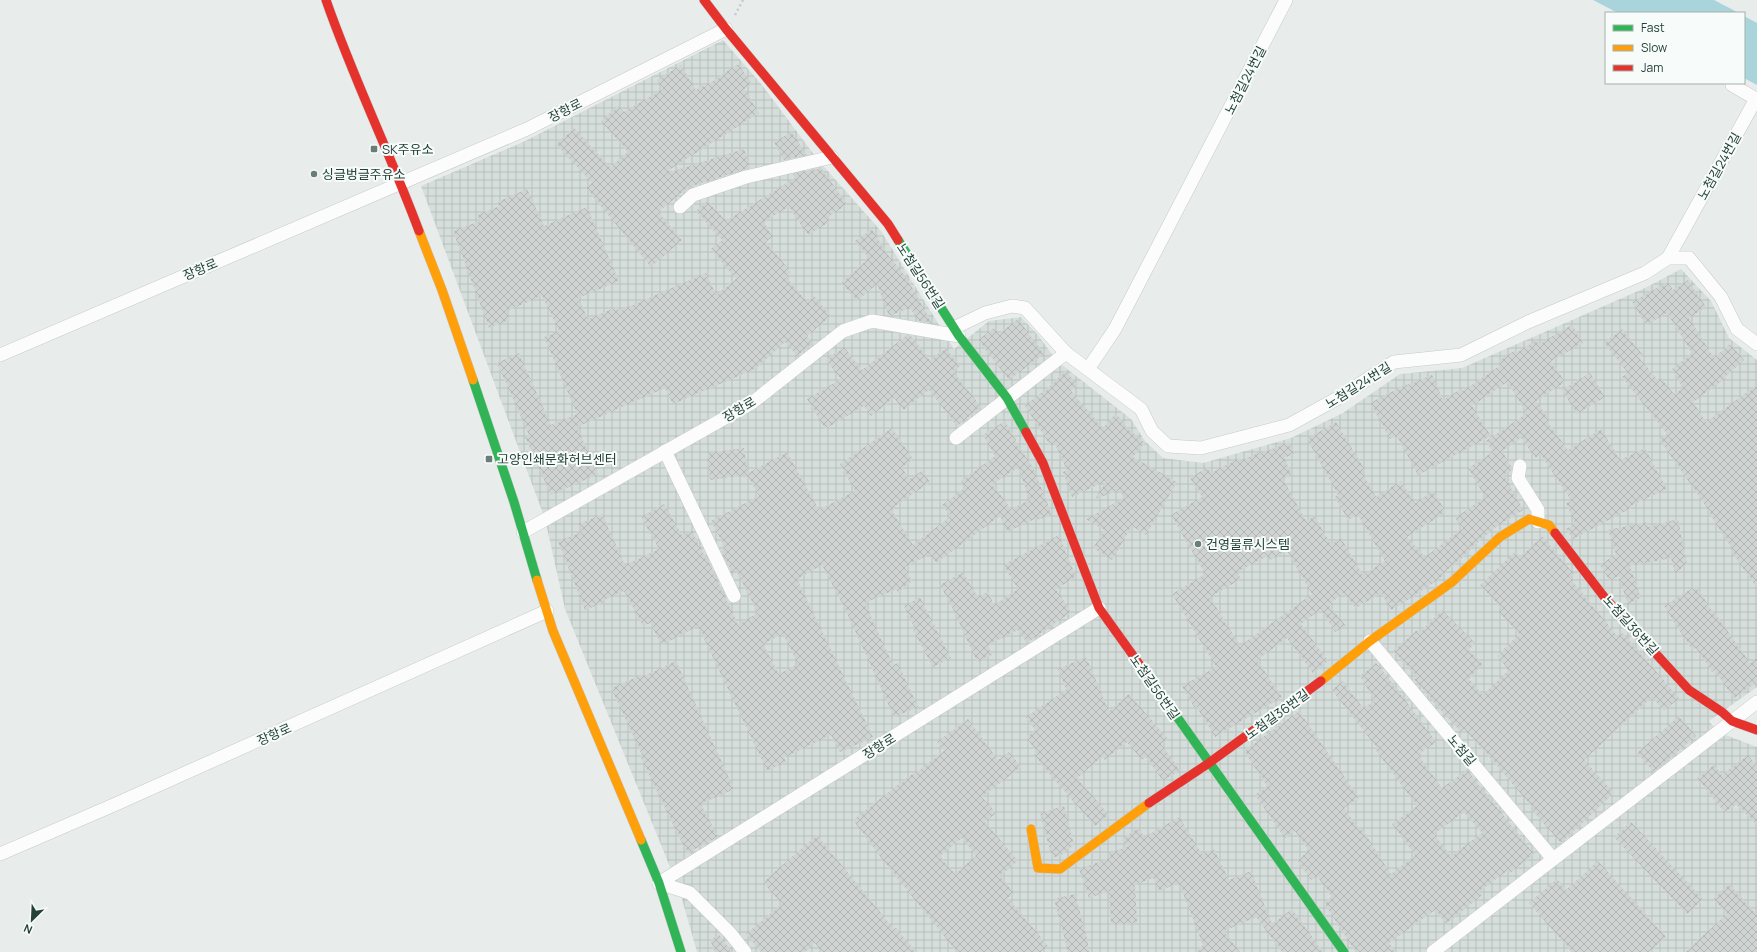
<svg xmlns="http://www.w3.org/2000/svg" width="1757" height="952" font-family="Manrope,'Noto Sans KR',sans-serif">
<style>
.industrial{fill:url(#industrial-grid)}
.water{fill:#a9d4db}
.building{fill:url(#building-cross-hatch);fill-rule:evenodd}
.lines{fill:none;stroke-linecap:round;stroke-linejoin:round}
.street-casing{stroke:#c5cac8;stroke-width:14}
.fast-casing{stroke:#c3cbc8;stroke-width:10}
.slow-casing{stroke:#c3cbc8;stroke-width:10}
.jam-casing{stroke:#c3cbc8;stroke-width:10}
.path{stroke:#c3ccca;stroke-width:2.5;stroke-dasharray:2 3;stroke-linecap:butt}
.street{stroke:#fcfcfc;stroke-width:13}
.fast{stroke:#30b455;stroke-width:9}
.slow{stroke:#ff9f0a;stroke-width:9}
.jam{stroke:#e5322d;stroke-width:9}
.poi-dot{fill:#697e78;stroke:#f7fbf9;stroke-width:1.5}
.labels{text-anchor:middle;stroke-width:4;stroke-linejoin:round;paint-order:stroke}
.street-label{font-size:13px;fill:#24423a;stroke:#f7fbf9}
.poi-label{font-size:13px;fill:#24423a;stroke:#f7fbf9;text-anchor:start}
</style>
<defs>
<pattern id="industrial-grid" width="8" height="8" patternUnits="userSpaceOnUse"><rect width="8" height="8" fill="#d6dedb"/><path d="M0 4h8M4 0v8" fill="none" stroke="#b8c0bd"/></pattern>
<pattern id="building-cross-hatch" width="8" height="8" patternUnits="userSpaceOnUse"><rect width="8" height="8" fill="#cfd4d2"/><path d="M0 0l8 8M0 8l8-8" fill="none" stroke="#b2b7b5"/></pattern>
</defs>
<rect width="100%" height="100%" fill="#e8edeb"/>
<!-- industrial -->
<path class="industrial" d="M723,40L762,85L818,160L881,231L954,349L989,321L1021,317L1038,335L1057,361L1131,419L1145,441L1163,458L1203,463L1291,438L1343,413L1400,374L1462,368L1645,288L1681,269L1711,301L1729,338L1757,360V687L1709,721L1718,732L1757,747V952H697L679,889L565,609L545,519L421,186L523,142Z"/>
<!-- water -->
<g class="water">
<path d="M1593,0H1714L1739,13H1618Z"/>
<path d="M1744,16L1757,23V85L1744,78Z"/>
</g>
<!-- building -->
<g class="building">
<path d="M738,64L752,84L744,89L759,113L669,170L670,172L744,149L750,168L689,187L658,212L682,240L651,267L586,188L592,183L556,144L574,128L610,167L628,152L601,121L618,106L624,112L663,89L657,80L681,65L696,90L703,85L704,87Z"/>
<path d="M792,132L806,155L784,160L774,142Z"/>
<path d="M821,168L847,204L827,218L829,222L808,235L789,207L763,222L773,236L766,242L791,272L786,277L807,302L814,296L831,316L807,336L813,343L797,356L785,342L755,369L673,404L665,388L577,427L598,474L551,495L525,437L529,435L497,363L519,353L551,425L577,414L544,337L559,331L542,296L507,311L510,320L489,328L453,231L480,221L477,215L500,206L498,202L527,189L544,226L587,207L619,281L578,298L588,319L617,307L619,311L706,273L716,295L736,279L711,249L722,240L696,211L707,201L726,221L795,178L793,174Z"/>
<path d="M872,229L888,255L906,277L932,323L919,321L910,308L889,316L877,284L857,301L841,283L869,258L855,241Z"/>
<path d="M1688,280L1706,307L1689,318L1714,358L1730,344L1744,360L1725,377L1726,378L1693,402L1706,422L1757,385V588L1731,551L1733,550L1709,513L1710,512L1659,439L1667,434L1622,377L1628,373L1604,343L1622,329L1643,355L1639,358L1658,380L1661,378L1674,394L1683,388L1672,369L1692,353L1667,313L1646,325L1632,302L1668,282L1673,290Z"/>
<path d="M1018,319L1044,354L1009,380L978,340L994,328L999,334Z"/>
<path d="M1572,325L1583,343L1551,361L1565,382L1536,401L1549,419L1547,421L1568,450L1601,429L1620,460L1645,448L1667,489L1630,506L1631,508L1573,539L1566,529L1575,524L1566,503L1572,501L1540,454L1536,458L1521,438L1502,451L1512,468L1511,471L1504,475L1523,510L1493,529L1470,549V550L1461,559L1442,574L1443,576L1417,594L1391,610L1381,593L1356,608L1343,593L1329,605L1346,626L1335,632L1321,609L1301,624L1328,661L1313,673L1287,638L1257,660L1282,697L1215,737L1196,706L1194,707L1182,686L1216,667L1172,594L1205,574L1171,515L1202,497L1190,478L1208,467L1211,473L1239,458L1241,461L1259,452L1260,454L1289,442L1294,454L1284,458L1292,474L1283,479L1306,521L1314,516L1331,544L1341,538L1363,575L1385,561L1358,515L1348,520L1335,497L1338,495L1307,439L1336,422L1365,470L1362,472L1376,497L1401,481L1415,503L1433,491L1446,512L1407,537L1425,557L1463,528L1455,518L1485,497L1468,468L1493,452L1486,441L1527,413L1507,382L1472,406L1491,436L1418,475L1397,436L1390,439L1370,403L1407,384V385L1432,375L1443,400L1461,389L1463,391L1501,365L1498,361L1516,350L1518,352L1536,340L1539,344ZM1287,551L1312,594L1240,646L1210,597L1241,579L1237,572L1268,556L1270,560Z"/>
<path d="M907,335L911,336L930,360L946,348L960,366L953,371L981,407L957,426L929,390L904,410L894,398L871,416L864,406L825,429L807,399L841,379L826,360L844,347L862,370Z"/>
<path d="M1065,371L1078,384L1071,391L1103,428L1115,414L1126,423L1124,425L1145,443L1133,457L1177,482L1146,535L1132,526L1112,560L1093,548L1104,530L1086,519L1124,498L1120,490L1095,499L1106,481L1072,497L1063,472L1067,470L1055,444L1050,445L1025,406L1042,392L1043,393Z"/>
<path d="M1590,373L1605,397L1577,414L1562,390Z"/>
<path d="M1005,421L1016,440L1015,441L1033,467L1052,515L1037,520V518L1007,532L1000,516L936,563L930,554L905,567L912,581L898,593L896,589L865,603L893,665L898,663L918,707L894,717L847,613L822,565L797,579L873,737L840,752L831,735L784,758L786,762L767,771L698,626L662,645L650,623L643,626L624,591L602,601L603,603L585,610L558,541L582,532L579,524L602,514L625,565L657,550L656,548L658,547L641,517L664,504L682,535L692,531L706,558H707L738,624L758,613L736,570L732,573L721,551L726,549L711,521L759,496L747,475L710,480L707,453L744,448L748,473L787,452L819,510L855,491L840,464L892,428L913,459L902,468L909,479L922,471L930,482L891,509L913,545L951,516L942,505L966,487L961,481L995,456L983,435ZM1018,468L1030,500L1011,509L992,484ZM783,634L798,664L779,674L763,644Z"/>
<path d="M1678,519L1687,564L1675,573L1671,558L1630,566L1641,598L1628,604L1618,576L1610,581L1600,565L1616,554L1608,530L1647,522L1648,527Z"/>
<path d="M1059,535L1076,577L1056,589L1071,612L1027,643L1018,630L988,645L992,655L977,662L952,607L940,585L963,572L978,597L988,592L994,605L1018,589L1003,565Z"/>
<path d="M1542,536L1574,574L1570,578L1618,637L1623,633L1679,698L1664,711L1652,697L1584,760L1614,793L1561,843L1532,810L1533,808L1486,753L1464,729L1461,732L1445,715L1414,679L1417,677L1393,651L1417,630L1419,633L1442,610L1475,643L1469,650L1483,664L1469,679L1483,695L1509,670L1497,656L1519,634L1499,612L1502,609L1480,585L1515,552L1520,557Z"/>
<path d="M1696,586L1714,614L1715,613L1750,663L1757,658V682L1734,698L1714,670L1712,672L1696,648L1692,650L1664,606Z"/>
<path d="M920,597L951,658L933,667L913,630L915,629L904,606Z"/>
<path d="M1086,657L1109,711L1129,694L1168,739L1161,744L1180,770L1163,781L1146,757L1142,760L1127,742L1105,760L1102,757L1077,778L1109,815L1095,826L1046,770L1034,754L1037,752L1026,737L1035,730L1026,717L1066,690L1058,669Z"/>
<path d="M676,661L734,789L701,804L718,837L687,853L661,800L640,756L642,755L611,688L642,675V677Z"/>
<path d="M1376,663L1400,693L1436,742L1418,755L1442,788L1467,770L1534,854L1510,873L1508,870L1479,892L1482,895L1446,924L1435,910L1389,943L1396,952H1357L1353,948L1324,903L1332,897L1317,876L1311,880L1297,860L1309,851L1295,831L1285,838L1255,795L1267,786L1244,751L1299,711L1359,798L1344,808L1360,830L1362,829L1391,874L1415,855L1392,824L1417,806L1375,749L1377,748L1332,690L1343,681L1363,708L1375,701L1360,676ZM1464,812L1482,833L1451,856L1434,834Z"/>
<path d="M1679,716L1696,736L1654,772L1637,753Z"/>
<path d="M968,719L998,760L1009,752L1021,767L982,797L996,813L985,822L1018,861L1000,876L1014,893L1008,898L1048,946L1041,952H957L885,863L853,820L912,774L913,775L944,751L937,742ZM962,838L976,856L955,874L940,856Z"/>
<path d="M1748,755L1757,767V825L1736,804L1725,813L1697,778L1714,765L1722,775Z"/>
<path d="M1064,806L1074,845L1061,855L1052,858L1040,813Z"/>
<path d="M1179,817L1202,854L1214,849L1229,880L1251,871L1272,924L1292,909L1323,952H1282L1256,917L1224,931L1240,952H1196L1203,945L1179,883L1159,891L1153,878L1135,885L1137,923L1111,925L1109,891L1089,898L1079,869L1110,858L1108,854L1128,846L1122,840L1137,828L1145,837Z"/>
<path d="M1631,822L1703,899L1687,914L1614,837Z"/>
<path d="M817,835L894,929L896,928L916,952H822L815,943L805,952H761L746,934L782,904L763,882Z"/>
<path d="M1598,861L1666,937L1649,952H1572L1529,903L1557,879L1566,890Z"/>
<path d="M1729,884L1757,915V952H1685L1727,914L1713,899Z"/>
<path d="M1075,894L1087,938L1089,952H1068L1054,899Z"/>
<path d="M719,935L732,952H715L710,940Z"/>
</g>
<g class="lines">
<defs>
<g id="street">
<path d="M680,207L693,195L746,177L832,157"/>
<path d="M1668,258L1756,99L1732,85"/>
<path d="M954,328L985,313L1012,306L1025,308L1066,353L1141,409L1152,431L1168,446L1201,448L1289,425L1338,398L1394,362L1461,355L1528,322L1645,273L1668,258H1689L1721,297L1737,329L1757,344"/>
<path d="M0,355L527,129L726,29"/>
<path d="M1088,369L1115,329L1286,0"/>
<path d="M956,438L1066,353"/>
<path d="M665,451L734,596"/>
<path d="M1520,466L1518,478L1538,510V522"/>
<path d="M523,532L753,402L843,331L872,321L959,336"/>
<path d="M1370,641L1553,859"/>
<path d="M0,854L116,804L547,611"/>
<path d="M659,883L1099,608"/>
<path d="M659,883L690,893L730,933L745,952"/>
<path d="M1433,952L1757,702"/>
</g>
<g id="fast">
<path d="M898,240L959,336L1007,398L1026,432"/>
<path d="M473,380L514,502L537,580"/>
<path d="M1165,700L1344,952"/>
<path d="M641,840L659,883L681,952"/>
</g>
<g id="slow">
<path d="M419,231L442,290L473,380"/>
<path d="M537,580L553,631L641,840"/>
<path d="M1321,681L1370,641L1452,582L1500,537L1529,519L1549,525L1555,533"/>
<path d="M1031,829L1038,868L1060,869L1149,803"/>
</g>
<g id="jam">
<path d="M326,0C353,78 390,153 419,231"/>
<path d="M704,0L726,29L888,224L898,240"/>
<path d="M1026,432L1043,463L1099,608L1165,700"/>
<path d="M1555,533L1605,598L1689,690L1722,712L1732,721L1757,730"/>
<path d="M1149,803L1209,763L1321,681"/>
</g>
</defs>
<!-- street casing -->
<use href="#street" class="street-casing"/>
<!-- fast casing -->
<use href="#fast" class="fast-casing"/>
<!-- slow casing -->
<use href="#slow" class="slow-casing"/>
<!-- jam casing -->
<use href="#jam" class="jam-casing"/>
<!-- path -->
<path class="path" d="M735,15L743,0"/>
<!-- street -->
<use href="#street" class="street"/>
<!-- fast -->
<use href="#fast" class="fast"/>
<!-- slow -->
<use href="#slow" class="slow"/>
<!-- jam -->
<use href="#jam" class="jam"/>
</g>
<!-- markers -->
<g class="poi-dot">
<rect x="370" y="145" width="8" height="8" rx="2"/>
<circle cx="314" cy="174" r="4"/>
<rect x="485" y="455" width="8" height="8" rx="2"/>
<circle cx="1198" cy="544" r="4"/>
</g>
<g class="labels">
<!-- street labels -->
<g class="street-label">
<text transform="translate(1245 80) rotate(-63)" y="5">노첨길24번길</text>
<text transform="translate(565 110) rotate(-27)" y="5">장항로</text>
<text transform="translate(1719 166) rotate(-61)" y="5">노첨길24번길</text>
<text transform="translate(200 269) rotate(-23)" y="5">장항로</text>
<text transform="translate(921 276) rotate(57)" y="5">노첨길56번길</text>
<text transform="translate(1358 385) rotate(-32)" y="5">노첨길24번길</text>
<text transform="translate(739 409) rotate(-31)" y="5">장항로</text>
<text transform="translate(1631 625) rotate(48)" y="5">노첨길36번길</text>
<text transform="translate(1155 687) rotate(55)" y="5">노첨길56번길</text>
<text transform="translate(1277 714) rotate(-36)" y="5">노첨길36번길</text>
<text transform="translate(274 734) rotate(-24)" y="5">장항로</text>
<text transform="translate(879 746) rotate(-32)" y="5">장항로</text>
<text transform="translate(1462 750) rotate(50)" y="5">노첨길</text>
</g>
<!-- poi labels -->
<g class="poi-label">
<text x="382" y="154">SK주유소</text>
<text x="322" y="179">싱글벙글주유소</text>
<text x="497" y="464">고양인쇄문화허브센터</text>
<text x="1206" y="549">건영물류시스템</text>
</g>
</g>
<!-- legend -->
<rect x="1605" y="12" width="140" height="72" fill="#f7fbf9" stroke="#a3b1ad"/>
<rect x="1613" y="25" width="20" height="6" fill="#30b455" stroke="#a3b1ad"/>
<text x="1641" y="32" font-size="12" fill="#24423a">Fast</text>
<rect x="1613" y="45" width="20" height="6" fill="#ff9f0a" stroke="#a3b1ad"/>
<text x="1641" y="52" font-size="12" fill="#24423a">Slow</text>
<rect x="1613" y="65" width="20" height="6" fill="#e5322d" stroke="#a3b1ad"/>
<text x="1641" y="72" font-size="12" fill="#24423a">Jam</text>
<!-- north arrow -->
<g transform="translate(32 920) rotate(204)" stroke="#f7fbf9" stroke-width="3" paint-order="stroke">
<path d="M0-3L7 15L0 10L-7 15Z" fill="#24423a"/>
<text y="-6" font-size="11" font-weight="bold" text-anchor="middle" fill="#24423a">N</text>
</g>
</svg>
